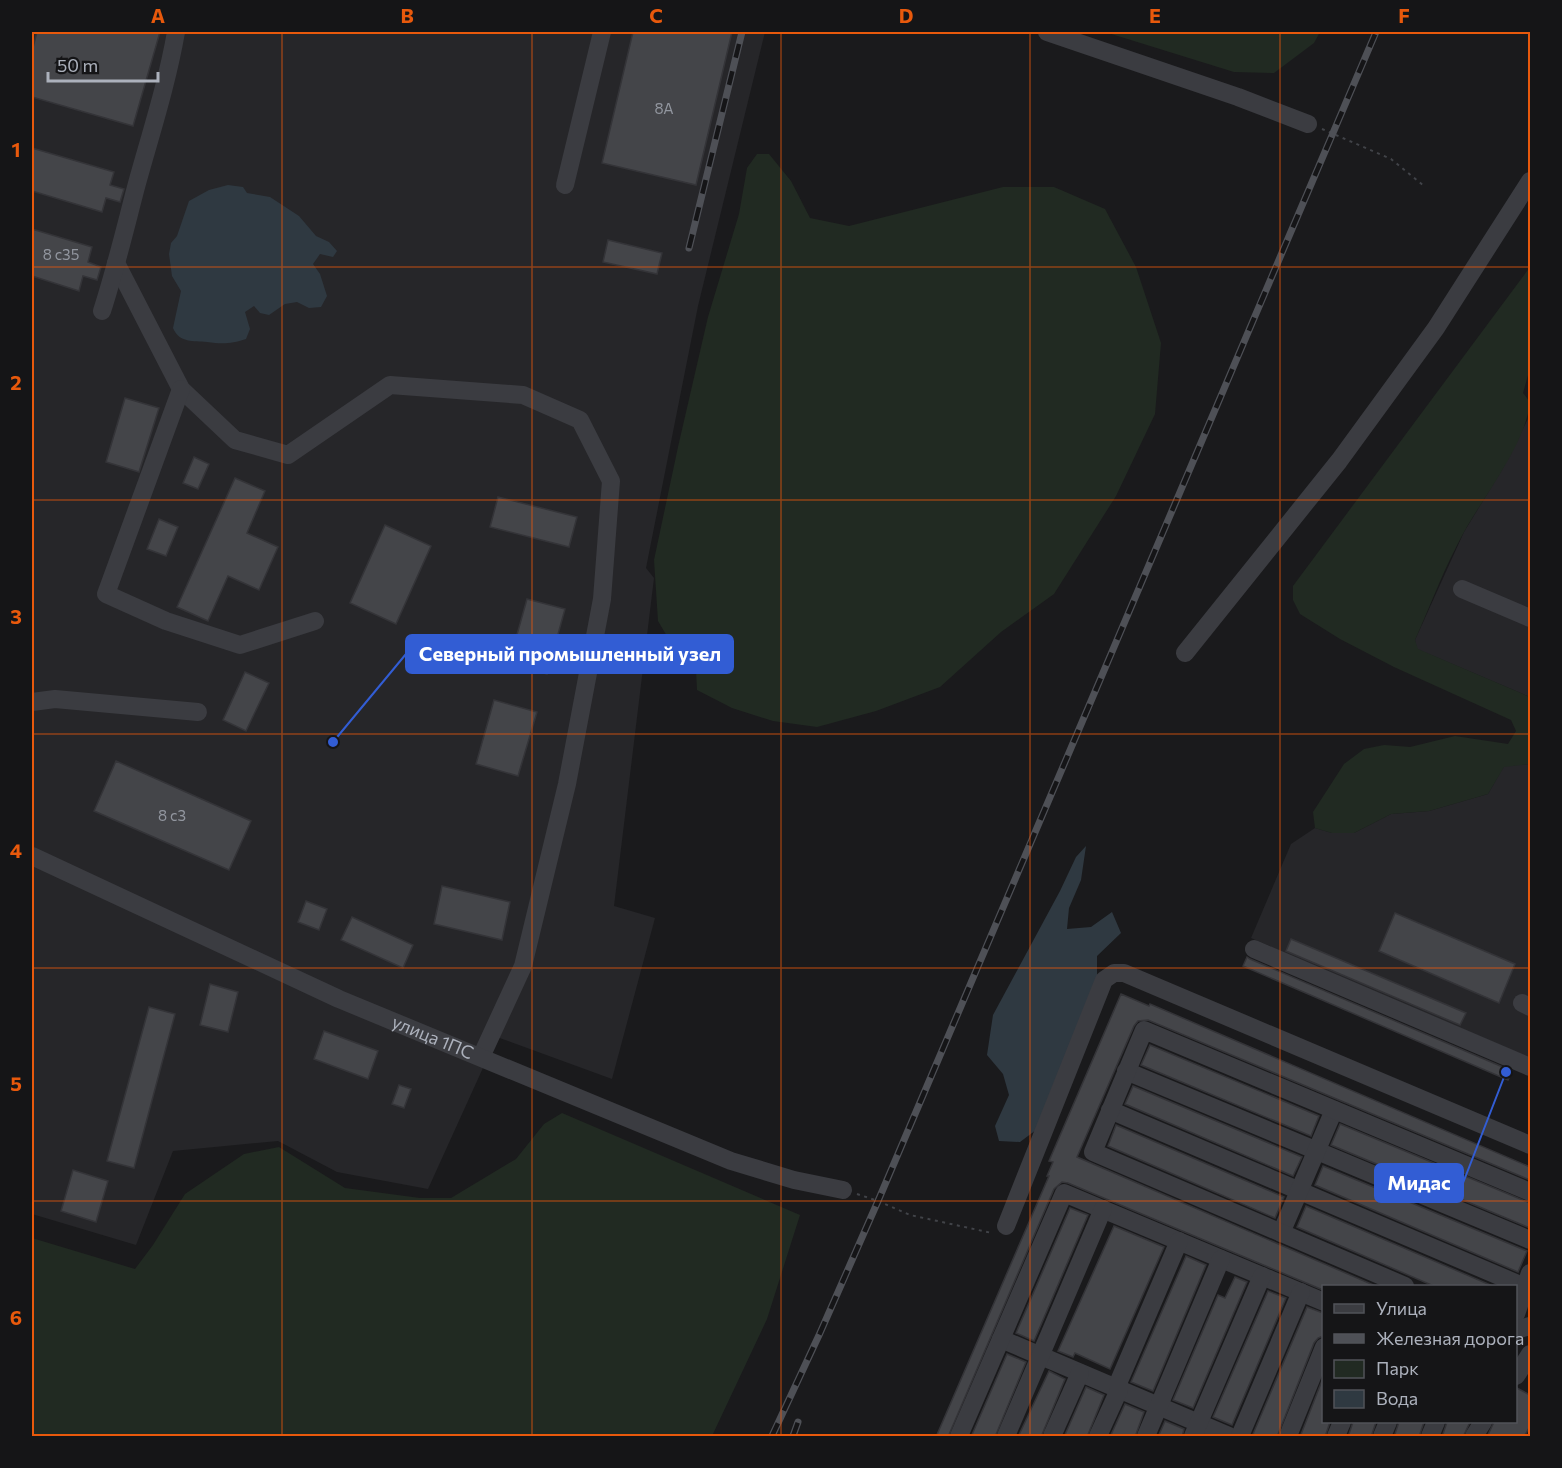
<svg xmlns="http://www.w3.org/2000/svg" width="1562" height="1468" font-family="Commissioner,sans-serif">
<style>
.built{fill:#262629}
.green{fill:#212a22}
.water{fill:#2f3941}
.building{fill:#444549;stroke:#343438;stroke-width:1.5}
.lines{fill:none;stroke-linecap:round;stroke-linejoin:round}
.path{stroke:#414348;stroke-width:2;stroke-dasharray:3 4.5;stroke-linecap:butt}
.minor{stroke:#3b3c41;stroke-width:18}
.rail-casing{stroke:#4e5056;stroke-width:7}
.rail{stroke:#151517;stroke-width:4.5;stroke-dasharray:14;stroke-linecap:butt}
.grid{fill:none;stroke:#e8590c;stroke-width:1.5;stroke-opacity:0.55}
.labels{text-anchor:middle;stroke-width:4.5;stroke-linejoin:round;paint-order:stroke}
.number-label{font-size:15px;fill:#92969f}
.street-label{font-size:18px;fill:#acb1bc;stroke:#151517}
.leader{fill:none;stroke:#325dd4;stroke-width:2}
.callout-dot{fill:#325dd4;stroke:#151517;stroke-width:2}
.callout{fill:#325dd4;stroke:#325dd4;stroke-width:2}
.callout-label{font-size:20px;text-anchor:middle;font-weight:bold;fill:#fff}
.neatline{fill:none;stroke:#e8590c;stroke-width:2}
.grid-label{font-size:20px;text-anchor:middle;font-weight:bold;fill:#e8590c}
</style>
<rect width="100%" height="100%" fill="#1a1a1c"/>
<!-- built -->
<g class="built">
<path d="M32,32H765L698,306L646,568L654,578L614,906L655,918L612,1079L497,1037L428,1189L337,1172L278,1141L173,1151L136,1245L32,1214Z"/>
<path d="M1530,415V697L1417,649L1415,640L1464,532L1503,468Z"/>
<path d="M1530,764V1058L1251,938L1291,844L1315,828L1332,833H1354L1391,814L1429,811L1488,794L1504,766Z"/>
</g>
<!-- green -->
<g class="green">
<path d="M1105,32H1320L1314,43L1274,73L1234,72Z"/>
<path d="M757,154H769L791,181L810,218L849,226L1003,187H1054L1105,209L1136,267L1161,343L1155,414L1116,496L1054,594L1001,632L940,687L876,711L817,727L773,721L732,708L697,690L696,670L674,648L658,621L654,560L678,447L708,317L739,214L747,168Z"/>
<path d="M1530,267V368L1523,393L1530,402C1526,443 1484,496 1464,532C1445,566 1431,604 1415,640L1418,649L1530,697V764L1504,767L1488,794L1429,811L1391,814L1354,833H1332L1315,828L1313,812L1344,764L1364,749L1384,745L1410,747L1455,736L1508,744L1516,731L1511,720L1394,667L1340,639L1300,614L1293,600V586Z"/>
<path d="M562,1113L800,1215L767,1319L712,1436H32V1238L135,1269L153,1245L185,1194L244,1154L279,1147L345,1188L420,1198H451L516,1159L544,1124Z"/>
</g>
<!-- water -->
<g class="water">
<path d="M228,185L243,187L247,193L270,197L299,216L316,236L329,242L337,251L333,257L320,254L313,264L320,274L327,296L321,307L309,308L297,302L285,304L269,315L260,313L254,306L245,312L250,329L246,339C231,344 222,344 207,342C194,341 179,343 173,328L181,291L172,276L169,254L171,243L177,236L189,201L209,190Z"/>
<path d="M1086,846L1081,880L1069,908L1067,929L1091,927L1112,912L1121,933L1097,956V985L1036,1130L1020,1142L999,1141L995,1126L1009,1095L1003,1074L987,1055L993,1015L1060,891L1076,857Z"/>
</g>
<!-- building -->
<g class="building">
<path d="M37,32H160L133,126L32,97V51Z"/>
<path d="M633,32H732L696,185L602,163Z"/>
<path d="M32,148L114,172L110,185L124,189L120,202L106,198L102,212L32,191Z"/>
<path d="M32,229L92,247L88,262L101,267L97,280L83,276L79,291L32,276Z"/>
<path d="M608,240L662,253L657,274L603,262Z"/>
<path d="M125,398L159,408L139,472L106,462Z"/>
<path d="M194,457L209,464L198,489L183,483Z"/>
<path d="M235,478L265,491L247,533L278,547L259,590L228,576L208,621L177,607Z"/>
<path d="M498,497L577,517L569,547L490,527Z"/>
<path d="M159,519L178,527L166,556L147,549Z"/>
<path d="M385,525L431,546L396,624L350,603Z"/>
<path d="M527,599L565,609L547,674L509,663Z"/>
<path d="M245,672L269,683L246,731L223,720Z"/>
<path d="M494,700L537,712L518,776L476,764Z"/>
<path d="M116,761L251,821L229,870L94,811Z"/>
<path d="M442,886L510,902L502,940L434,924Z"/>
<path d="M306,901L327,909L319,930L298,922Z"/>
<path d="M1395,913L1515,964L1499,1003L1379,951Z"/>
<path d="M352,917L413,945L403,968L341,940Z"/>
<path d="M1291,939L1466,1013L1460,1025L1286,951Z"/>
<path d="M1247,957L1250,959L1512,1071L1508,1080L1243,966Z"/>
<path d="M210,984L238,992L228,1032L200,1025Z"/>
<path d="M1121,994L1149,1006L1150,1004L1530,1167V1180L1148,1020L1138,1021L1134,1026L1077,1157L1378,1287H1323V1290L1068,1183L1062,1182L1054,1189L948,1437H936L1049,1176H1047L1053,1162L1049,1161Z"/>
<path d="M149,1007L175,1014L134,1168L107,1161Z"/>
<path d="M324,1031L378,1051L368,1079L314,1059Z"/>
<path d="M1150,1045L1319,1116L1311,1136L1141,1065Z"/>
<path d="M399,1085L411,1089L404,1108L392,1104Z"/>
<path d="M1133,1086L1302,1157L1293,1176L1125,1104Z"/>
<path d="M1340,1124L1530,1203V1228L1331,1145Z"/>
<path d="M1116,1125L1284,1197L1275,1218L1108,1146Z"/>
<path d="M1323,1166L1527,1251L1518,1272L1315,1185Z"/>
<path d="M73,1170L108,1181L96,1222L61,1211Z"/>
<path d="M1306,1206L1495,1287H1436L1297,1227Z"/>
<path d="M1070,1208L1088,1215L1034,1341L1016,1333Z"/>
<path d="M1114,1226L1164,1247L1110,1369L1075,1353L1073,1357L1058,1351Z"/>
<path d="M1186,1256L1206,1265L1153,1391L1131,1382Z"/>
<path d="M1235,1277L1247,1282L1193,1408L1173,1400L1218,1295L1225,1298Z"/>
<path d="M1268,1291L1286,1298L1232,1425L1213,1417Z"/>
<path d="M1307,1307L1323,1313V1336L1318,1338L1314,1343L1277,1437H1260L1253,1434Z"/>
<path d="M1007,1354L1026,1362L995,1437H971Z"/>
<path d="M1049,1371L1065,1379L1041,1437H1018Z"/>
<path d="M1323,1378V1422H1330L1325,1437H1300Z"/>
<path d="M1086,1387L1104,1395L1087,1437H1064Z"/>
<path d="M1515,1387L1530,1395V1426L1524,1437H1487L1494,1422H1515Z"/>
<path d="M1125,1404L1144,1412L1135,1437H1110Z"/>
<path d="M1165,1421L1184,1429L1182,1437H1158Z"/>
<path d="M1353,1422H1376L1371,1437H1348Z"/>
<path d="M1399,1422H1424L1419,1437H1394Z"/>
<path d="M1447,1422H1470L1463,1437H1442Z"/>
</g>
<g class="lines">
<!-- path -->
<g class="path">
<path d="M1322,129L1391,159L1424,186"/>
<path d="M857,1194L878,1201L910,1215L992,1233"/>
</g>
<!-- minor -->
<g class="minor">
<path d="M1047,32L1238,97L1308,124"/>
<path d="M565,185L602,32"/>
<path d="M116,263L181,389L235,440L288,455L390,385L523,395L580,420L611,481L602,599L567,784L523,966L481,1057"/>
<path d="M102,311C115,271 125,229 136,187C150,136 167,84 176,32"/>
<path d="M181,389L106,594L166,621L240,645L315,621"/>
<path d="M1462,589L1530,618"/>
<path d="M1185,653L1339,461L1436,328L1530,181"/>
<path d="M32,702L55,699L198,712"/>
<path id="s1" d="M32,856L339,999L731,1161L794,1180L843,1190"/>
<path d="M1254,949L1530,1067"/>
<path d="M1522,1003L1530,1007"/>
<path d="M1126,1071L1530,1240"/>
<path d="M1110,1110L1525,1287"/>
<path d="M1006,1226L1104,980L1114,973H1124L1530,1145"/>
<path d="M1281,1233L1334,1110"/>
<path d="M1405,1286L1093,1152L1144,1030L1530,1192"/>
<path d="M1516,1314L1530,1273"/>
<path d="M1516,1330L1530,1326"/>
<path d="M1001,1339L1229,1436"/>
<path d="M1516,1376L1530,1354"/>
<path d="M959,1436L1064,1193L1324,1302"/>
<path d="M1006,1436L1103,1209"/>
<path d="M1052,1436L1080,1373"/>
<path d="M1098,1436L1119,1390V1381L1179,1241"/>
<path d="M1146,1436L1221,1259"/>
<path d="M1193,1436L1262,1276"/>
<path d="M1240,1436L1301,1292"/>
<path d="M1288,1436L1324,1347"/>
<path d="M1336,1436L1342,1422"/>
<path d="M1382,1436L1388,1422"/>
<path d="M1430,1436L1436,1422"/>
<path d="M1474,1436L1483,1422"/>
</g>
<defs>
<g id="rail">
<path d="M689,248L742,32"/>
<path d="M772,1436L820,1333L878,1201L1376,32"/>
<path d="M793,1436L798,1422"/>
</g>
</defs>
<!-- rail casing -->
<use href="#rail" class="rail-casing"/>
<!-- rail -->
<use href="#rail" class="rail"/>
</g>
<!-- grid -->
<path class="grid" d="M282,32V1436M532,32V1436M781,32V1436M1030,32V1436M1280,32V1436M32,267H1530M32,500H1530M32,734H1530M32,968H1530M32,1201H1530"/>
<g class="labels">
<!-- number labels -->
<g class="number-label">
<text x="664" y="114">8А</text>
<text x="61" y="260">8 с35</text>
<text x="172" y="821">8 с3</text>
</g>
<!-- street labels -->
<g class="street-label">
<text dy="6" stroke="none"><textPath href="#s1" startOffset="440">улица 1ПС</textPath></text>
</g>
</g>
<!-- callouts -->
<path class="leader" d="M333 742L406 654M1506 1072L1463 1183"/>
<g class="callout-dot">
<circle cx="333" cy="742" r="6"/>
<circle cx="1506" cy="1072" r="6"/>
</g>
<g class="callout">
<rect x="406" y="635" width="327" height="38" rx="6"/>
<rect x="1375" y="1164" width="88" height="38" rx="6"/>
</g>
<g class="callout-label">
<text x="570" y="661">Северный промышленный узел</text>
<text x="1419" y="1190">Мидас</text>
</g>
<!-- border -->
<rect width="1562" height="1468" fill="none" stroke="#151517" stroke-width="66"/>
<!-- legend -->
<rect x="1322" y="1285" width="195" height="138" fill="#151517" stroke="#515359" stroke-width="1.5"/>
<rect x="1334" y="1304" width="30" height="9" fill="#3b3c41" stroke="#515359" stroke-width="1.5"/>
<text x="1376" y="1315" font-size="18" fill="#acb1bc">Улица</text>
<rect x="1334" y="1334" width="30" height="9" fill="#4e5056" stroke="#515359" stroke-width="1.5"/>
<text x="1376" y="1345" font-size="18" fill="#acb1bc">Железная дорога</text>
<rect x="1334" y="1360" width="30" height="18" fill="#212a22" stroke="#515359" stroke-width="1.5"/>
<text x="1376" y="1375" font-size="18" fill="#acb1bc">Парк</text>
<rect x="1334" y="1390" width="30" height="18" fill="#2f3941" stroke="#515359" stroke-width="1.5"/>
<text x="1376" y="1405" font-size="18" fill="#acb1bc">Вода</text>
<!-- scale -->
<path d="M48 72v9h110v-9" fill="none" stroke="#acb1bc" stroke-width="3"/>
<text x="57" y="72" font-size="18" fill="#acb1bc" stroke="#151517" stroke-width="4.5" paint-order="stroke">50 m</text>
<rect x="33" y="33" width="1496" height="1402" class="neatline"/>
<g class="grid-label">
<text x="158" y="23">A</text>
<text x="407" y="23">B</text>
<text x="656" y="23">C</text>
<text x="906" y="23">D</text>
<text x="1155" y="23">E</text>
<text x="1404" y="23">F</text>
<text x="16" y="157">1</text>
<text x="16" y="390">2</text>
<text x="16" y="624">3</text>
<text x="16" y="858">4</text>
<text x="16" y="1091">5</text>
<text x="16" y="1325">6</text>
</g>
</svg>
